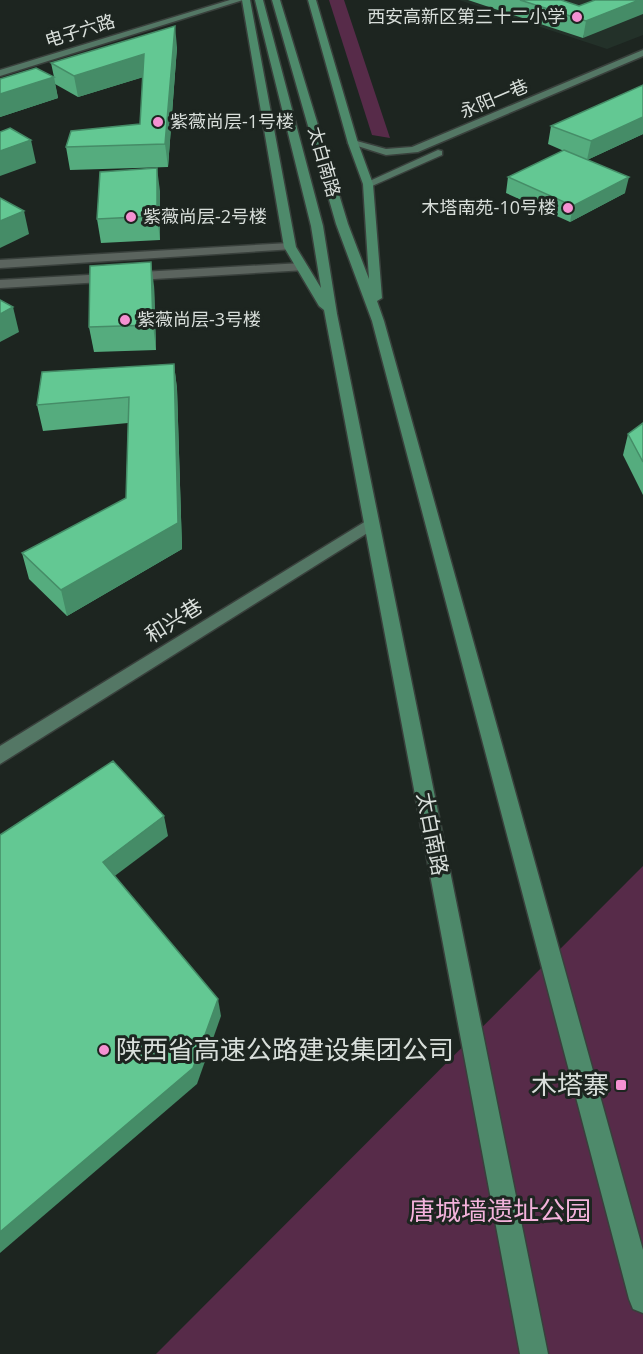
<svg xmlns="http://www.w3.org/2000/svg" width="643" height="1354" font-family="'Open Sans','Noto Sans SC',sans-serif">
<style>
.built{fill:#233129}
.green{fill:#572b49}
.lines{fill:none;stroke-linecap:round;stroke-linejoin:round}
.street-casing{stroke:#39403c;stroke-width:3}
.secondary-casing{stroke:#39403c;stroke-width:3}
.primary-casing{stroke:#39403c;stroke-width:3}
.street{fill:#5b645e;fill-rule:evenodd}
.secondary{fill:#547765;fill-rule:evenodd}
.primary{fill:#4e8a6b;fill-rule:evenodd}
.wall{fill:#55ac7e}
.shaded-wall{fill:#458c67}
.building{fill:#63c893;stroke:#458c67;stroke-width:1.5}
.poi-dot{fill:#f591d2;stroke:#1d2520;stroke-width:2}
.labels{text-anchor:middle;stroke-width:6;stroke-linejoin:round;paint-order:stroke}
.far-poi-label{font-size:18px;fill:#d8deda;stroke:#1d2520;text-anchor:start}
.far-street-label{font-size:18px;fill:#d8deda;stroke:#1d2520}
.street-label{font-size:21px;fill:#d8deda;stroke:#1d2520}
.near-poi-label{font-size:26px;fill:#d8deda;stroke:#1d2520;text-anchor:start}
.near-park-label{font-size:26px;fill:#f3b2db;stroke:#1d2520}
</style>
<rect width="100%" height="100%" fill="#1d2520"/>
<!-- built -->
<path class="built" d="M459,0H643V35L607,49Z"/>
<!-- green -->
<g class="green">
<path d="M329,0H344L390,138L372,135Z"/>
<path d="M643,866V1354H156Z"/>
</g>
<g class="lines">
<defs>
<g id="street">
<path d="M290,243L294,245V249L0,268V260Z"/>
<path d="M302,263L308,267L306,270L0,288V280Z"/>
</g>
<g id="secondary">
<path d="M230,0H243L0,76V70Z"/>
<path d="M643,50V56L418,152L386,155L348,143L353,140L386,149L412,147Z"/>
<path d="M438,150L442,151V155L372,186L368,187L363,184Z"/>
<path d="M371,518L379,523L377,527L0,764V746Z"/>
</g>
<g id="primary">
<path d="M242,0H250L296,247L321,288L311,226L255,0H263L323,226L337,314L548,1354H520L324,310L319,306L284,247Z"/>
<path d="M272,0H280L348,224L369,279L363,184L348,143L308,0H316L358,143L373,184L382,298L377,301L384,321L643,1250V1313L633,1309L629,1299L372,321L336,224Z"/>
</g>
</defs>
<!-- street casing -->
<use href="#street" class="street-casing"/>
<!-- secondary casing -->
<use href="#secondary" class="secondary-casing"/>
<!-- primary casing -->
<use href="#primary" class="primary-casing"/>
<!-- street -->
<use href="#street" class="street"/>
<!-- secondary -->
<use href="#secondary" class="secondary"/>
<!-- primary -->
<use href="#primary" class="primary"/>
</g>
<!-- wall -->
<g class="wall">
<path d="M468,0H561L579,6L595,0L583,38Z"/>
<path d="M177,47L168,167L70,170L66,147L140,124L143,77L78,97L55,84L58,98L0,117V79L54,77L51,63Z"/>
<path d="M643,85V134L587,160L625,193L570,222L506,193L508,177L564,151L548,144L551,126Z"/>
<path d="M160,191V240L101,243L97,219Z"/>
<path d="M154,286L156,350L94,352L89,327Z"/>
<path d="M174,364L177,389L182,549L67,616L29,579L22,553L126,498L128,423L43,431L37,405Z"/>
<path d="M643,423V495L623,455L628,434Z"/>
</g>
<!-- shaded-wall -->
<g class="shaded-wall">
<path d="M639,0H643V14L583,38L586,21Z"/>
<path d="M175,26L177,47L168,167L165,144Z"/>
<path d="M144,54L147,76L78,97L74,76Z"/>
<path d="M54,77L58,98L0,117V94Z"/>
<path d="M643,117V134L587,160L591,141Z"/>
<path d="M31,140L36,163L0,176V151Z"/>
<path d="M157,168L160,191V240L157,216Z"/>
<path d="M629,177L625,193L570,222L573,206Z"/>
<path d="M24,211L29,234L0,248V221Z"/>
<path d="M151,262L154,286L156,350L153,325Z"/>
<path d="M13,307L19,332L0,342V314Z"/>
<path d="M174,364L177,389L182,549L67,616L61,590L178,523Z"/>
<path d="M164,816L168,836L108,881L103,862Z"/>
<path d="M218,999L221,1016L197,1084L0,1253V1232Z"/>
</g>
<!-- building -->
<g class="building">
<path d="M520,0H561L579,6L595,0H639L586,21Z"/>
<path d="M175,26L165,144L66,147L71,131L140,124L144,54L74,76L51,63Z"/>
<path d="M36,68L54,77L0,94V79Z"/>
<path d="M643,85V117L591,141L551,126Z"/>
<path d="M10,128L31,140L0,151V132Z"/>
<path d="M564,150L629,177L573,206L508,177Z"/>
<path d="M157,168V216L97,219L100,172Z"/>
<path d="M0,198L24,211L0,221Z"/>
<path d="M151,262L153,325L89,327L90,266Z"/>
<path d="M0,300L13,307L0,314Z"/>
<path d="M174,364L178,523L61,590L22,553L126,498L129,397L37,405L42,372Z"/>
<path d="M643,423V462L628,434Z"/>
<path d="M113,761L164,816L103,862L218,999L193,1068L0,1232V835Z"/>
</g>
<!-- markers -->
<g class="poi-dot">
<circle cx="577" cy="17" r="6"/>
<circle cx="158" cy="122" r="6"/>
<circle cx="568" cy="208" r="6"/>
<circle cx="131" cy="217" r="6"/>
<circle cx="125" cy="320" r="6"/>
<circle cx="104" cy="1050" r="6"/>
<rect x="615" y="1079" width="12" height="12" rx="3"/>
</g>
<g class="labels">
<!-- far-poi labels -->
<g class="far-poi-label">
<text x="565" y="23" text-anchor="end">西安高新区第三十二小学</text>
<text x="170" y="128">紫薇尚层-1号楼</text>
<text x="556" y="214" text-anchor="end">木塔南苑-10号楼</text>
<text x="143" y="223">紫薇尚层-2号楼</text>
<text x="137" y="326">紫薇尚层-3号楼</text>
</g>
<!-- far-street labels -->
<g class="far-street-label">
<text transform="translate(80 31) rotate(-17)" y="6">电子六路</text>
<text transform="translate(494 99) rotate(-23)" y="6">永阳一巷</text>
<text transform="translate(324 162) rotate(74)" y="6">太白南路</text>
</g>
<!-- street labels -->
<g class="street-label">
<text transform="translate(174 621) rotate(-32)" y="7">和兴巷</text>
<text transform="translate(432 834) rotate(79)" y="7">太白南路</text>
</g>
<!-- near-poi labels -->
<g class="near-poi-label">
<text x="116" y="1059">陕西省高速公路建设集团公司</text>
<text x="609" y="1094" text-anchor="end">木塔寨</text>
</g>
<!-- near-park labels -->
<g class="near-park-label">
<text x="500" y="1220">唐城墙遗址公园</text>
</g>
</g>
</svg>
